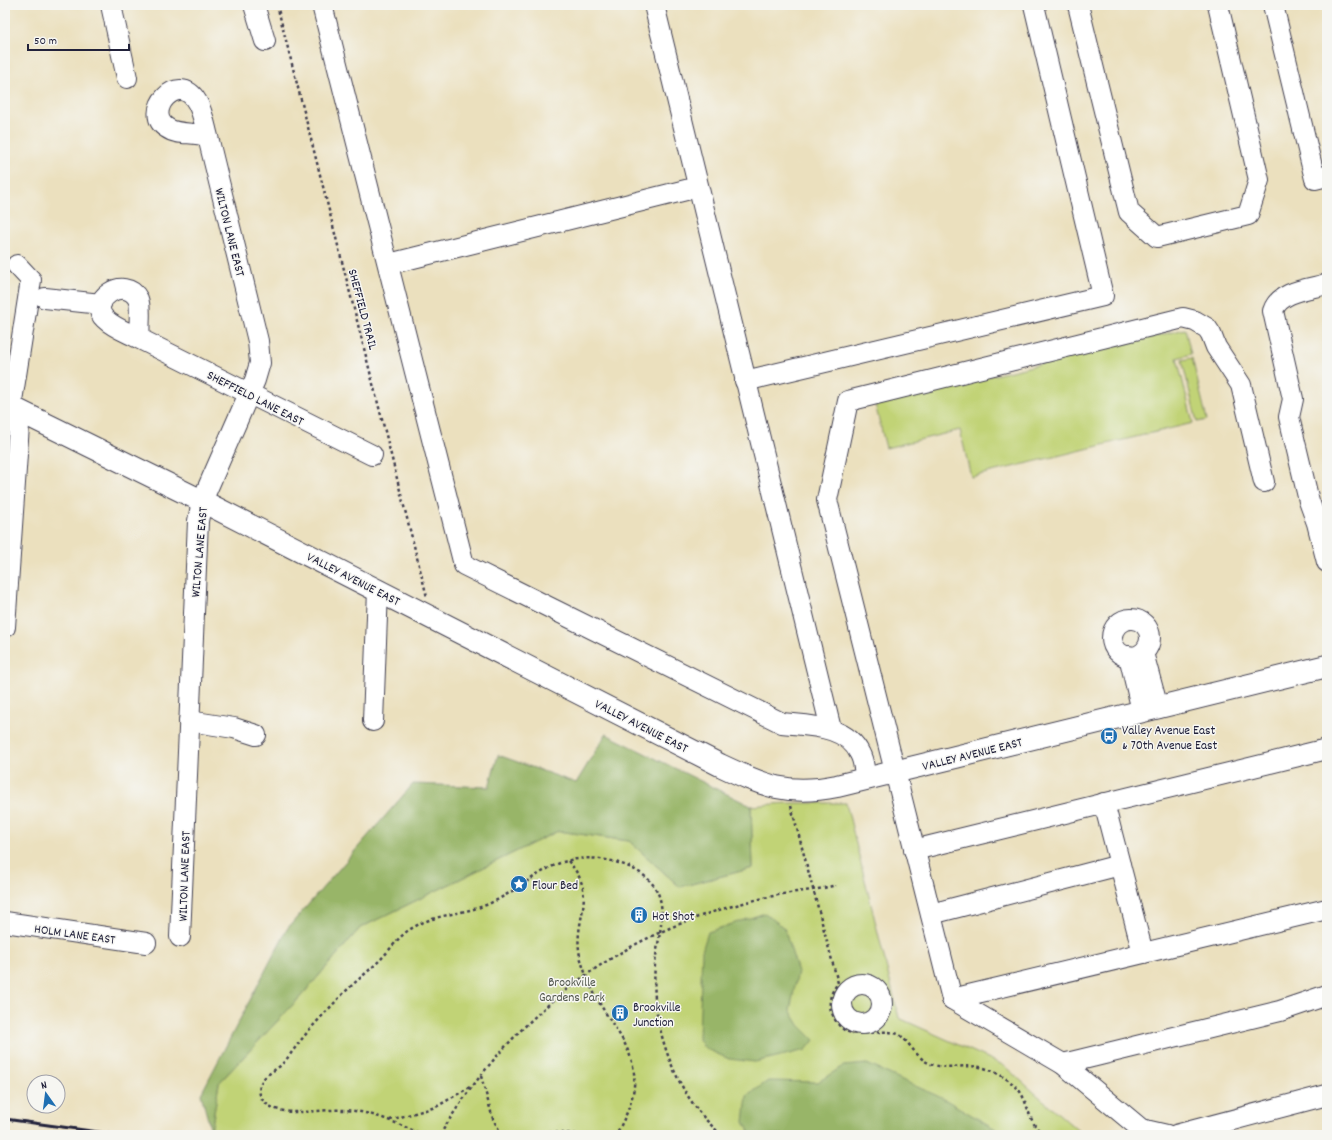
<svg xmlns="http://www.w3.org/2000/svg" width="1332" height="1140" font-family="Dekko,sans-serif">
<style>
.green{fill:#c1d376;stroke:#727a58}
.forest{fill:#98b567;stroke:#5d6c51}
.lines{fill:none;stroke-linecap:round;stroke-linejoin:round}
.minor-casing{stroke:#403e4f;stroke-width:22}
.major-casing{stroke:#403e4f;stroke-width:24}
.path{stroke:#403e4f;stroke-width:2.5;stroke-dasharray:3 3;stroke-linecap:butt}
.minor{stroke:#fff;stroke-width:20}
.major{stroke:#fff;stroke-width:22}
.rail{stroke:#22223b;stroke-width:3}
.labels{text-anchor:middle;stroke-width:3;stroke-linejoin:round;paint-order:stroke}
.street-label{font-size:13px;fill:#22223b;stroke:#f6f6f2}
.poi-label{font-size:13px;fill:#22223b;stroke:#f6f6f2;text-anchor:start}
.park-label{font-size:13px;fill:#52574d;stroke:#f6f6f2}
</style>
<rect width="100%" height="100%" fill="#f6f6f2"/>
<filter id="ink" filterUnits="userSpaceOnUse"><feTurbulence type="fractalNoise" baseFrequency=".025" numOctaves="2"/><feDisplacementMap in="SourceGraphic" scale="8" xChannelSelector="R" yChannelSelector="G"/><feConvolveMatrix kernelMatrix="1 2 1 2 8 2 1 2 1" color-interpolation-filters="sRGB"/></filter>
<filter id="wash" filterUnits="userSpaceOnUse"><feTurbulence type="fractalNoise" baseFrequency=".012" numOctaves="4" result="noise"/><feDisplacementMap in="SourceGraphic" scale="16" xChannelSelector="R" yChannelSelector="G"/><feGaussianBlur stdDeviation="0.9" result="paint"/><feColorMatrix in="noise" values="0 0 0 0 0 0 0 0 0 0 0 0 0 0 0 0 0 1.4 0 .05"/><feComposite in="paint" operator="in"/></filter>
<g filter="url(#wash)">
<rect width="100%" height="100%" fill="#ebe0be"/>
<!-- green -->
<g class="green">
<path d="M1185,329L1191,354L1177,358L1193,423L971,477L960,430L886,448L875,404Z"/>
<path d="M1192,358L1207,420L1197,422L1182,360Z"/>
<path d="M786,803H846L899,1018L1003,1065L1083,1135H236L211,1131L219,1083L303,994L360,928L558,831L629,841L680,887L753,868L751,806Z"/>
</g>
<!-- forest -->
<g class="forest">
<path d="M606,734L751,806L753,868L680,887L629,841L558,831L360,928L303,994L219,1083L211,1131L201,1094L287,929L413,784L489,787L498,755L576,783Z"/>
<path d="M765,913L784,928L798,972L790,1010L799,1025L814,1040L806,1050L755,1062L729,1059L704,1048L699,1039L702,951L708,932Z"/>
<path d="M867,1064L944,1099L1006,1135H751L744,1122L747,1096L768,1081L818,1082L843,1066Z"/>
</g>
</g>
<g filter="url(#ink)">
<g class="lines">
<defs>
<g id="minor">
<path d="M111,5L127,78"/>
<path d="M254,5L265,41"/>
<path d="M322,5L464,565L782,723C809,726 847,725 860,754C864,761 864,771 866,778"/>
<path d="M654,5L831,729"/>
<path d="M1078,5L1129,212L1157,237L1248,215L1259,180L1218,5"/>
<path d="M1273,5L1315,179L1327,176"/>
<path d="M389,264L698,187"/>
<path d="M1327,284C1309,289 1279,291 1273,311L1293,399L1289,417L1309,501L1317,523L1327,562"/>
<path d="M45,298L101,304"/>
<path d="M140,339C138,326 142,308 138,299C125,274 86,301 105,319C114,328 129,333 140,339L372,455"/>
<path d="M745,381L1103,296L1034,5"/>
<path d="M11,407L31,280L17,265"/>
<circle cx="1131" cy="638" r="19"/>
<path d="M5,627L20,411"/>
<path d="M1143,653L1158,708"/>
<path d="M1129,656L1142,711"/>
<path d="M189,721L234,728L256,735"/>
<path d="M373,721L378,590"/>
<path d="M1104,803L1143,953"/>
<path d="M914,850L1327,749"/>
<path d="M931,914L1120,865"/>
<path d="M5,922L146,943"/>
<path d="M180,937L198,521L202,501L255,380L260,363L258,341L208,137C205,126 203,112 197,102C178,69 142,113 167,128C178,136 194,131 208,137"/>
<circle cx="862" cy="1004" r="20"/>
<path d="M952,999L1327,909"/>
<path d="M1063,1064L1280,1011L1327,995"/>
<path d="M1167,1135L1141,1129L1063,1064L952,999L827,500L848,401L1183,318L1195,321L1207,328L1211,334L1216,347L1241,385L1264,482"/>
<path d="M1176,1135L1327,1095"/>
</g>
<path id="major" d="M5,404L202,501L720,765C764,786 788,796 837,786L1327,666"/>
</defs>
<!-- minor casing -->
<use href="#minor" class="minor-casing"/>
<!-- major casing -->
<use href="#major" class="major-casing"/>
<!-- path -->
<g class="path">
<path d="M277,5L427,597"/>
<path d="M791,806L838,983C831,992 827,1002 832,1013C846,1049 873,1025 898,1034C907,1038 916,1059 931,1064C949,1071 968,1062 987,1069C998,1073 1010,1080 1018,1089C1030,1103 1028,1130 1048,1135"/>
<path d="M568,861C600,896 572,919 580,956C585,976 594,995 605,1012C616,1030 628,1044 633,1066C638,1092 628,1112 616,1135"/>
<path d="M481,1076L493,1119L502,1135"/>
<path d="M390,1120L436,1107L470,1087"/>
<path d="M424,1135C397,1124 373,1111 343,1110C321,1108 278,1121 262,1099C258,1093 259,1086 262,1081C267,1073 277,1070 283,1063C288,1058 291,1053 295,1048C308,1030 324,1014 339,998C352,984 367,973 380,960C391,949 400,934 414,927C436,914 463,914 486,905C510,895 528,879 551,867C577,853 613,857 637,871C672,891 661,924 656,956C654,970 654,984 655,998C660,1049 682,1102 722,1135"/>
<path d="M440,1135C497,1039 584,959 690,920C719,909 752,900 783,894C801,891 819,890 836,885"/>
<path d="M513,1135L549,1132L588,1135"/>
</g>
<!-- minor -->
<use href="#minor" class="minor"/>
<!-- major -->
<use href="#major" class="major"/>
<!-- rail -->
<path class="rail" d="M5,1119L120,1135"/>
</g>
</g>
<!-- icons -->
<defs>
<symbol id="bus-disc" viewBox="-11 -11 22 22"><circle r="9.5" fill="#1f6fb2" stroke="#f6f6f2"/><path d="M-5-6H5V4H4V6H2V4H-2V6H-4V4H-5ZM-3.5-4V0h7V-4ZM-3.5 1.2v1.5H-2V1.2ZM2 1.2v1.5H3.5V1.2Z" fill="#fff"/></symbol>
<symbol id="sight-disc" viewBox="-11 -11 22 22"><circle r="9.5" fill="#1f6fb2" stroke="#f6f6f2"/><path d="M0-6L1.8-2.2L6-1.7L2.9 1.2L3.7 5.4L0 3.3L-3.7 5.4L-2.9 1.2L-6-1.7L-1.8-2.2Z" fill="#fff"/></symbol>
<symbol id="building-disc" viewBox="-11 -11 22 22"><circle r="9.5" fill="#1f6fb2" stroke="#f6f6f2"/><path d="M-4-6H4V6H1V3H-1V6H-4ZM-2.5-4.3h1.7v1.8h-1.7ZM.8-4.3h1.7v1.8H.8ZM-2.5-1h1.7V.8h-1.7ZM.8-1h1.7V.8H.8Z" fill="#fff"/></symbol>
</defs>
<g fill-rule="evenodd">
<use href="#bus-disc" x="1099" y="726" width="20" height="20"/>
<use href="#sight-disc" x="509" y="874" width="20" height="20"/>
<use href="#building-disc" x="629" y="905" width="20" height="20"/>
<use href="#building-disc" x="610" y="1003" width="20" height="20"/>
</g>
<g class="labels">
<!-- street labels -->
<g class="street-label">
<text transform="translate(231 232) rotate(76)" y="5">WILTON LANE EAST</text>
<text transform="translate(364 309) rotate(75)" y="5">SHEFFIELD TRAIL</text>
<text transform="translate(256 397) rotate(27)" y="5">SHEFFIELD LANE EAST</text>
<text transform="translate(198 552) rotate(-85)" y="5">WILTON LANE EAST</text>
<text transform="translate(354 578) rotate(27)" y="5">VALLEY AVENUE EAST</text>
<text transform="translate(642 725) rotate(27)" y="5">VALLEY AVENUE EAST</text>
<text transform="translate(972 753) rotate(-14)" y="5">VALLEY AVENUE EAST</text>
<text transform="translate(183 876) rotate(-88)" y="5">WILTON LANE EAST</text>
<text transform="translate(75 933) rotate(8)" y="5">HOLM LANE EAST</text>
</g>
<!-- poi labels -->
<g class="poi-label">
<text x="1122" y="734">Valley Avenue East<tspan x="1122" dy="15">&amp; 70th Avenue East</tspan></text>
<text x="532" y="889">Flour Bed</text>
<text x="652" y="920">Hot Shot</text>
<text x="633" y="1011">Brookville<tspan x="633" dy="15">Junction</tspan></text>
</g>
<!-- park labels -->
<g class="park-label">
<text x="572" y="986">Brookville<tspan x="572" dy="15">Gardens Park</tspan></text>
</g>
</g>
<!-- margin -->
<rect width="1332" height="1140" fill="none" stroke="#f6f6f2" stroke-width="20"/>
<!-- north arrow -->
<g transform="translate(46 1094) rotate(346)"><circle r="19" fill="#f6f6f2" stroke="#a1a1a9"/>
<path d="M0-3L7 15L0 10L-7 15Z" fill="#1f6fb2"/>
<text y="-6" font-size="11" font-weight="bold" text-anchor="middle" fill="#22223b">N</text>
</g>
<!-- scale -->
<path d="M28 44v6h101v-6" fill="none" stroke="#22223b" stroke-width="2"/>
<text x="34" y="44" font-size="12" fill="#22223b" stroke="#f6f6f2" stroke-width="3" paint-order="stroke">50 m</text>
</svg>
